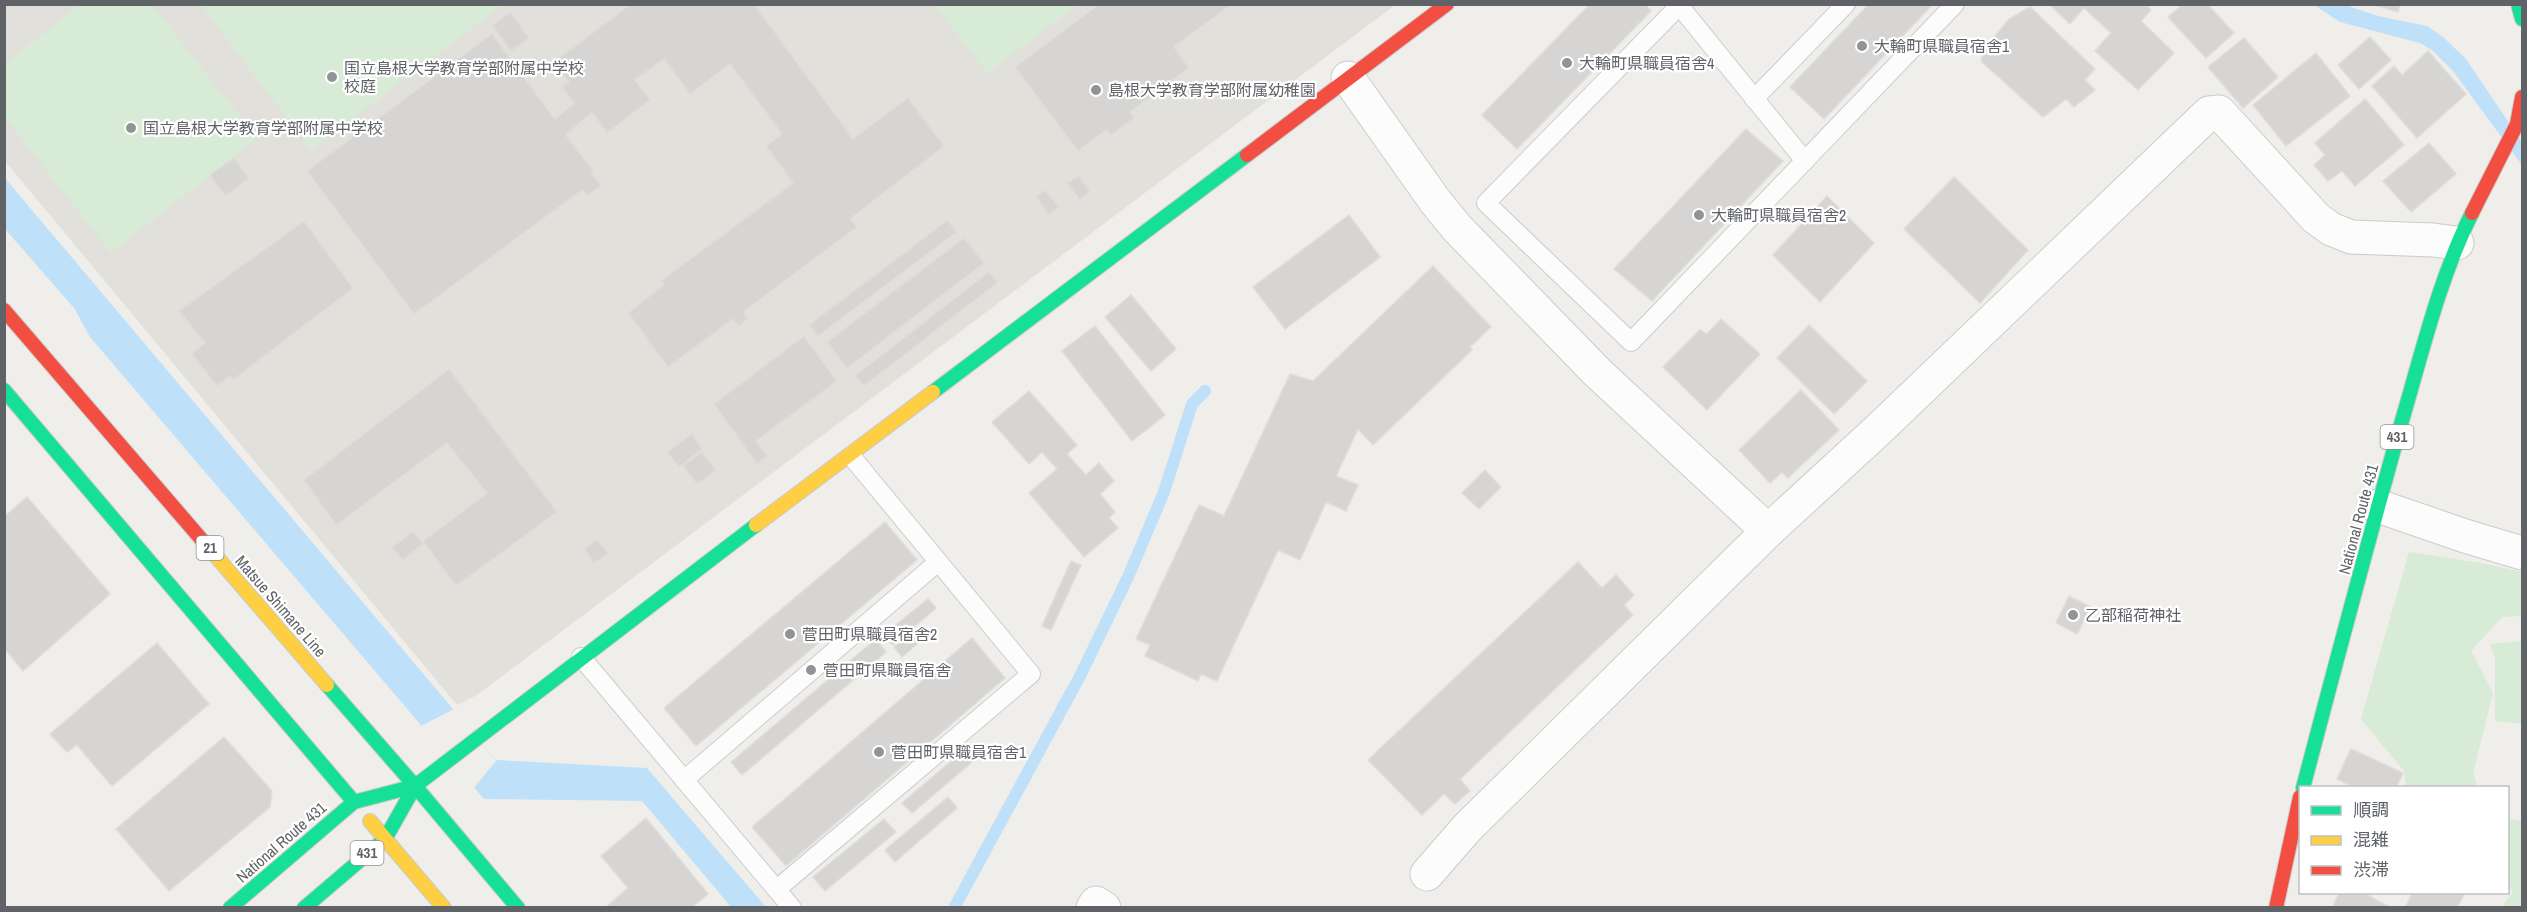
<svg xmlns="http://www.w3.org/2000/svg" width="2527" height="912" font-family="'Archivo Narrow','Noto Sans JP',sans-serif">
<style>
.education{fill:#e2e0da}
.green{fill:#d8ebd6}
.water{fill:#bfe0f9}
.pier{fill:#efeeea}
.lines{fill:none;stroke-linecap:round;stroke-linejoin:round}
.stream{stroke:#bfe0f9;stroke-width:12}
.building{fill:#d6d5d3;stroke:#deddd9;stroke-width:1.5}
.lane-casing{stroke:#cbcccc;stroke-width:20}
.street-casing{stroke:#cbcccc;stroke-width:35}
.fast-casing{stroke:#cacacb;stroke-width:16}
.slow-casing{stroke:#cacacb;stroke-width:16}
.jam-casing{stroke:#cacacb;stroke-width:16}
.lane{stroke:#fdfcfc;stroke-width:18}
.street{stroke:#fdfcfc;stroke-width:33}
.fast{stroke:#16e098;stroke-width:14}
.slow{stroke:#ffcf43;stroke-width:14}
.jam{stroke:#f24e42;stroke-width:14}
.poi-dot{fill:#919496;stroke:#fff;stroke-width:2}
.labels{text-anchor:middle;stroke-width:4.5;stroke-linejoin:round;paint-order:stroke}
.shield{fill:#fff;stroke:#8f9295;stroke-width:1.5}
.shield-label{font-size:15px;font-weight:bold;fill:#5f6368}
.poi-label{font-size:16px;fill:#5f6368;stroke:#fff;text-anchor:start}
.street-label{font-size:16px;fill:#5f6368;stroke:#fff}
</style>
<rect width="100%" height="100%" fill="#efeeea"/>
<!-- education -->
<path class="education" d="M4,5H1395L477,695L457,705L5,161Z"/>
<!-- green -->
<g class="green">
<path d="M80,5H152L257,138L111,253L5,117V64Z"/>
<path d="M201,5H503L311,150Z"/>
<path d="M935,5H1077L987,73Z"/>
<path d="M2409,552L2481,563L2522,572V616L2502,617L2471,651L2493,693L2473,773L2478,787H2406L2404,771L2361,719Z"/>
<path d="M2522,641V724L2495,721V658L2490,644Z"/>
<path d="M2508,819L2522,821V907H2502L2513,892L2508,885Z"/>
</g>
<!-- water -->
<g class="water">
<path d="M2314,5H2345L2378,16L2427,26L2443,37L2466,59L2522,142V165L2453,71L2432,50L2420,43L2340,22Z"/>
<path d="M4,177L496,760L647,768L766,907H731L642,801L484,799L90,337L74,308L5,229Z"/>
</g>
<!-- pier -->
<path class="pier" d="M454,709L496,761L474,788L421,726Z"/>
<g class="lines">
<!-- stream -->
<path class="stream" d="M954,908L1080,676L1128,577L1164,492L1192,404L1205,391"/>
</g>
<!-- building -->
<g class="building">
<path d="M631,4H754L853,139L908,98L944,146L850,219L857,227L743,312L748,318L739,326L733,319L668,367L628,313L664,285L661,281L793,183L766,146L782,134L730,64L690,94L664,59L635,80L650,100L607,133L592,112L566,135L594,172L592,173L601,186L587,196L582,190L414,314L307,171L492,34L555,119L574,103L562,87L569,82L554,62Z"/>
<path d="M1099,4H1232L1174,47L1189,68L1130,112L1134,118L1111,135L1106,130L1078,151L1015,67Z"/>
<path d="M1590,4H1645L1651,11L1517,149L1482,115Z"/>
<path d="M1869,4H1933L1824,119L1790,87Z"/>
<path d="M2049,4H2146L2151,10L2141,21L2174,53L2138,90L2095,51L2111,33L2084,8L2070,24Z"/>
<path d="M2183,4H2207L2234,33L2206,58L2168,17Z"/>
<path d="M2371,4H2400L2398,12Z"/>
<path d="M2030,7L2095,69L2085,80L2095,90L2074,107L2066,99L2043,117L1981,61L1985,48L2009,19Z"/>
<path d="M511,12L529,38L511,51L492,25Z"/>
<path d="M2370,37L2391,60L2359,89L2338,65Z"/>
<path d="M2244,38L2278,77L2243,108L2208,67Z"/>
<path d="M2428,51L2466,94L2417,138L2372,86L2394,66L2402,75Z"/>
<path d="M2316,53L2350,96L2286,146L2253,105Z"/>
<path d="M2365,99L2404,145L2355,186L2342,171L2328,181L2314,165L2325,155L2315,143Z"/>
<path d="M1746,129L1783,161L1652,301L1614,269Z"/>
<path d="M2429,143L2456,174L2411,212L2383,181Z"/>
<path d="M234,158L249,178L225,196L210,175Z"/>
<path d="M1079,176L1090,191L1080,200L1067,183Z"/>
<path d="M1954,177L2028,250L1980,303L1904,229Z"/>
<path d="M1045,190L1059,207L1049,215L1036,197Z"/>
<path d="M1827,196L1874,243L1820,302L1773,255Z"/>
<path d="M1349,215L1380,257L1285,329L1253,287Z"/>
<path d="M948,220L956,232L818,336L809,325Z"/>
<path d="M304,221L353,288L233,380L230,376L217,386L192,354L205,343L179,311Z"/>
<path d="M964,238L984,263L847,368L827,342Z"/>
<path d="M1433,266L1491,327L1470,347L1472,350L1373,445L1358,429L1336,476L1358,485L1346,511L1326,502L1300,560L1278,550L1217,681L1201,674L1198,681L1145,656L1150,645L1136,639L1199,505L1224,516L1290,374L1313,381Z"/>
<path d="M989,272L998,282L864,386L855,376Z"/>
<path d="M1131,295L1176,349L1151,371L1105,317Z"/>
<path d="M1721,319L1760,354L1707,410L1663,367L1700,330L1707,334Z"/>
<path d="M1809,325L1867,381L1834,414L1777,358Z"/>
<path d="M1095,326L1165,415L1132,441L1062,351Z"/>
<path d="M804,336L837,381L756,441L767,456L757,464L714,404Z"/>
<path d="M449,369L557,512L456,586L423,541L487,493L447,443L336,525L304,480Z"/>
<path d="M1801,390L1839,430L1788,478L1782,472L1770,483L1739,450Z"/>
<path d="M1029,391L1077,445L1067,454L1086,475L1099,463L1114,481L1100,494L1115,512L1109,518L1118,528L1084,557L1029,493L1057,469L1042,452L1029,464L992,422Z"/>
<path d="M692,434L702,449L679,467L667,452Z"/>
<path d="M702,452L716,470L697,484L683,466Z"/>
<path d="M1485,470L1501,487L1479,509L1462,493Z"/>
<path d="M27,497L110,594L23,671L4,648V517Z"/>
<path d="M885,522L917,560L696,746L664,708Z"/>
<path d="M413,531L423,544L403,560L392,548Z"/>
<path d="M597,539L608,554L594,563L584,549Z"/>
<path d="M1071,561L1081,565L1051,630L1042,626Z"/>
<path d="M1578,562L1602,588L1616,575L1634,595L1624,605L1633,615L1460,779L1470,791L1455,804L1444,794L1422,815L1368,760Z"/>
<path d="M2069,596L2091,607L2077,634L2056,623Z"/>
<path d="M928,599L936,608L893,645L883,635Z"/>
<path d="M921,625L929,634L902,657L894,647Z"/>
<path d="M972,638L1005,678L786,866L752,827Z"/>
<path d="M876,639L886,652L742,775L731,762Z"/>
<path d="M157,643L209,704L112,786L77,745L67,752L50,734Z"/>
<path d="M224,737L272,791L270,807L169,891L116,829Z"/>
<path d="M969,746L978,757L912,813L902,803Z"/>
<path d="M2351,749L2403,773L2396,788H2355L2337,779Z"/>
<path d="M948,797L957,808L895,862L885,850Z"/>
<path d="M646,818L708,894L691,908H605L628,888L601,856Z"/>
<path d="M884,819L896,832L825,891L813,877Z"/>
<path d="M2340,892H2362L2391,908H2332Z"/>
<path d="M2413,892H2465L2457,908H2405Z"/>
</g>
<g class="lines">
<defs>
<g id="lane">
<path d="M1678,4L1805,161"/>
<path d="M1679,6L1486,203L1631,342L1955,4"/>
<path d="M1754,99L1846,4"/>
<path d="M581,657L792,908"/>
<path d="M684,780L938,562"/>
<path d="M777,889L1031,674L851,456"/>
</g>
<g id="street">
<path d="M1348,78L1435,201L1457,228L1597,372L1768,531L1467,828L1427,874"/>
<path d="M2378,506L2465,536L2522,553"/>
<path d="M1768,531L1877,431L2209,113L2219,112L2316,218L2331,229L2351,237L2433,240L2457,243"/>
<path d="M1093,908L1096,903L1104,908"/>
</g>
<g id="fast">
<path d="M2518,4L2522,19"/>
<path d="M4,390L354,802"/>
<path d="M933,392L1247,155"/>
<path d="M327,685L415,786"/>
<path d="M415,786L756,525"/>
<path d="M415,786L518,908"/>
<path d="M2303,788C2335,666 2367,545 2401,424C2422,353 2439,279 2472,213"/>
<path d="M230,908L354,802L415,786"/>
<path d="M304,908L385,839L415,786"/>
</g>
<g id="slow">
<path d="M756,525L933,392"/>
<path d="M202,540L327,685"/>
<path d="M370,821L444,908"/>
</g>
<g id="jam">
<path d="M1247,155L1447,4"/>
<path d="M2472,213L2517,124L2522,97"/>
<path d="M4,310L202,540"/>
<path d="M2276,908L2300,797"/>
</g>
</defs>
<!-- lane casing -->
<use href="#lane" class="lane-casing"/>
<!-- street casing -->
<use href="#street" class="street-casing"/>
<!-- fast casing -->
<use href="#fast" class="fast-casing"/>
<!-- slow casing -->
<use href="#slow" class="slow-casing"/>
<!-- jam casing -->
<use href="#jam" class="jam-casing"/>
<!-- lane -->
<use href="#lane" class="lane"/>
<!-- street -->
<use href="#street" class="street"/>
<!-- fast -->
<use href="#fast" class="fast"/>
<!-- slow -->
<use href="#slow" class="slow"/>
<!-- jam -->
<use href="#jam" class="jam"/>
</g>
<!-- markers -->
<g class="poi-dot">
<circle cx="1862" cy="46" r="6"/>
<circle cx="1567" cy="63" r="6"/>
<circle cx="332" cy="77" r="6"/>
<circle cx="1096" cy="90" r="6"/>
<circle cx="131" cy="128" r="6"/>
<circle cx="1699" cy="215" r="6"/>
<circle cx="2073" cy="615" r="6"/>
<circle cx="790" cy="634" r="6"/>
<circle cx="811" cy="670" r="6"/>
<circle cx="879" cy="752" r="6"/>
</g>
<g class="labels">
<!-- shield labels -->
<g class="shield">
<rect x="2380.5" y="425" width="33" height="24" rx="4.5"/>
<rect x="196.5" y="536" width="27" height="24" rx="4.5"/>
<rect x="350.5" y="841" width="33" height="24" rx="4.5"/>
</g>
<g class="shield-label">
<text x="2397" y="442">431</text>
<text x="210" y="553">21</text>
<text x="367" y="858">431</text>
</g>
<!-- poi labels -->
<g class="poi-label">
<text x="1874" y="52">大輪町県職員宿舎1</text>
<text x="1579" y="69">大輪町県職員宿舎4</text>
<text x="344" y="74">国立島根大学教育学部附属中学校<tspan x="344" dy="18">校庭</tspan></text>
<text x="1108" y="96">島根大学教育学部附属幼稚園</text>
<text x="143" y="134">国立島根大学教育学部附属中学校</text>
<text x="1711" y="221">大輪町県職員宿舎2</text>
<text x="2085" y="621">乙部稲荷神社</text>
<text x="802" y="640">菅田町県職員宿舎2</text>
<text x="823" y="676">菅田町県職員宿舎</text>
<text x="891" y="758">菅田町県職員宿舎1</text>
</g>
<!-- street labels -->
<g class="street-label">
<text transform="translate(2358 519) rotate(-75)" y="6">National Route 431</text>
<text transform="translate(281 606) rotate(49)" y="6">Matsue Shimane Line</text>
<text transform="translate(281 842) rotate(-41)" y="6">National Route 431</text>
</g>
</g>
<!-- border -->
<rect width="2527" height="912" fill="none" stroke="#5f6368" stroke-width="12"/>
<!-- legend -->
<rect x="2299" y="786" width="210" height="108" fill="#ffffff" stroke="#bfc1c3" stroke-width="1.5"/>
<rect x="2311" y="806" width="30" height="9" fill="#16e098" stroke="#bfc1c3" stroke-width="1.5"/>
<text x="2353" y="816" font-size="18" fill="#5f6368">順調</text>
<rect x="2311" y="836" width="30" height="9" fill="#ffcf43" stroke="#bfc1c3" stroke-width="1.5"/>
<text x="2353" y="846" font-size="18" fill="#5f6368">混雑</text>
<rect x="2311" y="866" width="30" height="9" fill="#f24e42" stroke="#bfc1c3" stroke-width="1.5"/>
<text x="2353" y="876" font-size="18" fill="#5f6368">渋滞</text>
</svg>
